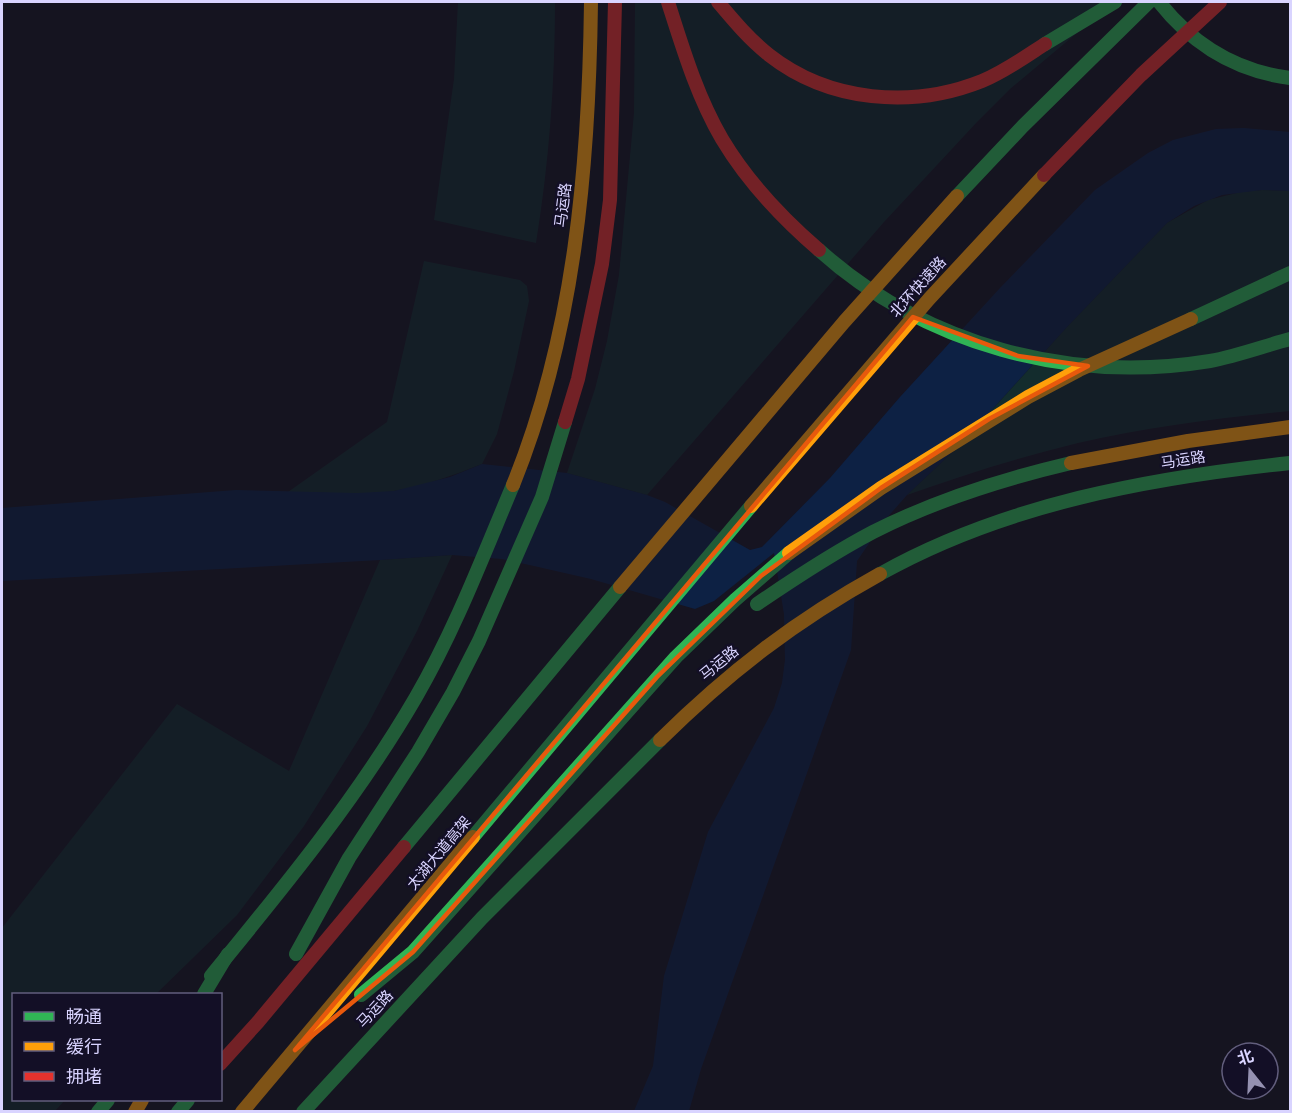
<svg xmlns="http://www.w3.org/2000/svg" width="1292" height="1113" font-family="Helvetica,'Noto Sans SC',sans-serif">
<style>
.green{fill:#132c2d}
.water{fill:#0d2144}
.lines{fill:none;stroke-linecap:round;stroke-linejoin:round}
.fast{stroke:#30b455;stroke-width:14}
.slow{stroke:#ff9f0a;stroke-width:14}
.jam{stroke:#e5322d;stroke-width:14}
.marked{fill:none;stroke:#e8590c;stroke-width:4.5;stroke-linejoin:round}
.labels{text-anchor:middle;stroke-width:5;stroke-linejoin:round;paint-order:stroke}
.street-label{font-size:15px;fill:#d9d4ff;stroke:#130f26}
</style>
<rect width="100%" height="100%" fill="#161421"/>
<!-- green -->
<g class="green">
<path d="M458,2H555C555,83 549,163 536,243L434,220L454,79Z"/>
<path d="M635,2H1114L1010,89L977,122L884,222L647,495L567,473L595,389L607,341L619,275L634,113Z"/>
<path d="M1262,190L1290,191V411C1219,418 1148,427 1078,443C1020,457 963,475 907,495L961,444L1067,327L1167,223L1208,200L1241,192Z"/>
<path d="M424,261L520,280L527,286L529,301L514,371L497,434L482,464C454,475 424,486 394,491C359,496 323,492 288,492L387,422Z"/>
<path d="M452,555L417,631L367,726L304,826L237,915L156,994H14V1100H65L55,1111H2V928L177,704L289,771L380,560Z"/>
</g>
<!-- water -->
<path class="water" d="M1244,128L1290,132V191L1262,190L1222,195L1194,206L1167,223L1067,327L961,444L907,495L885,520L857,561L851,650L701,1069L689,1111H634L653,1066L664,976L708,832L774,708L782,683L785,660L784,614L774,553L714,601L695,609L591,579L534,566L502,559L452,555L380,560L2,581V508L236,490L357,493L394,491L450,477L482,464L567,473L647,495L665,502L750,550L762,547L830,478L900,397L1000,288L1095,190L1148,153L1173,140L1216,129Z"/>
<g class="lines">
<!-- fast -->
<g class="fast">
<path d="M1159,2C1193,45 1235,71 1290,78"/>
<path d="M1045,44L1115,2"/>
<path d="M957,196L1023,126L1149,2"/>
<path d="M819,250C925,345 1070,384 1210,361C1237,356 1264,346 1290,339"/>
<path d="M1191,319L1290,273"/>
<path d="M880,574C1005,504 1149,478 1290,463"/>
<path d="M757,604C795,578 833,553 873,532C936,500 1003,479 1071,463"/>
<path d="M473,837L751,506"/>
<path d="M404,847L620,587"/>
<path d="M296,954L349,858L418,752L453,692L479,641L542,497L565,422"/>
<path d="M211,976C284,887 358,797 416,697C455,630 483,556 513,485"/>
<path d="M204,994L228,954"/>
<path d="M361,995L413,952L676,657L735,600L789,553"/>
<path d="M98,1112L108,1100"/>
<path d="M178,1112L188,1100"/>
<path d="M303,1112L482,918L660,740"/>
</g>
<!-- slow -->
<g class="slow">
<path d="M1071,463L1188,441L1290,427"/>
<path d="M513,485C575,332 589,165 591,2"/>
<path d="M751,506L929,299L1044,175"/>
<path d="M789,553L881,488L1028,397L1079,370L1191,319"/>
<path d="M620,587L844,322L957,196"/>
<path d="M660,740C729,672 795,621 880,574"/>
<path d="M135,1112L142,1100"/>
<path d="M242,1112L473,837"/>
</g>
<!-- jam -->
<g class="jam">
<path d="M668,2C683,49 697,96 722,139C747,181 782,218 819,250"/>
<path d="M718,2C734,21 749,39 769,55C829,102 912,109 982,81C1004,72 1025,57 1045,44"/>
<path d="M1044,175L1141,75L1220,2"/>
<path d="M565,422L578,379L602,264L610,200L615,2"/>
<path d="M220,1064L258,1022L404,847"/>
</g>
</g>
<!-- marked area -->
<path d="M0 0H1292V1113H0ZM913,317L1018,356L1088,366L989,419L881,488L761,576L657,677L413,952L295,1050Z" fill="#161421" fill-opacity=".55" fill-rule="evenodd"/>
<path class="marked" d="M913,317L1018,356L1088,366L989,419L881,488L761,576L657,677L413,952L295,1050Z"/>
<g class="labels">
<!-- street labels -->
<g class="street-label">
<text transform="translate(563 205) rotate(-83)" y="5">马运路</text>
<text transform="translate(918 287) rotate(-48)" y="5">北环快速路</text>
<text transform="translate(1183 460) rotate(-9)" y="5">马运路</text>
<text transform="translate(719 663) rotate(-39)" y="5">马运路</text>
<text transform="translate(439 853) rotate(-50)" y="5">太湖大道高架</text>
<text transform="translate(375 1009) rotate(-47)" y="5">马运路</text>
</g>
</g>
<!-- border -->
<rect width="1292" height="1113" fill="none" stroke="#d9d4ff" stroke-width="6"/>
<!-- legend -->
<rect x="12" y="993" width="210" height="108" fill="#130f26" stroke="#625e7d" stroke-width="1.5"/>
<rect x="24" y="1012" width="30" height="9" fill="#30b455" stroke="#625e7d" stroke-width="1.5"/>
<text x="66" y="1023" font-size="18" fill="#d9d4ff">畅通</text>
<rect x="24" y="1042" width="30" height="9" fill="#ff9f0a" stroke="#625e7d" stroke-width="1.5"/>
<text x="66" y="1053" font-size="18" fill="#d9d4ff">缓行</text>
<rect x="24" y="1072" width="30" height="9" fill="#e5322d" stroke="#625e7d" stroke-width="1.5"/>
<text x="66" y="1083" font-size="18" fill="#d9d4ff">拥堵</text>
<!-- north arrow -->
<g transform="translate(1250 1071) rotate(342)"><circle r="28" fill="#130f26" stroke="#625e7d" stroke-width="1.5"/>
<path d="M0-4.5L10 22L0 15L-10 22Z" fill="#9591b1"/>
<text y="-9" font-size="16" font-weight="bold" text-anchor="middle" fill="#d9d4ff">北</text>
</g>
</svg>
